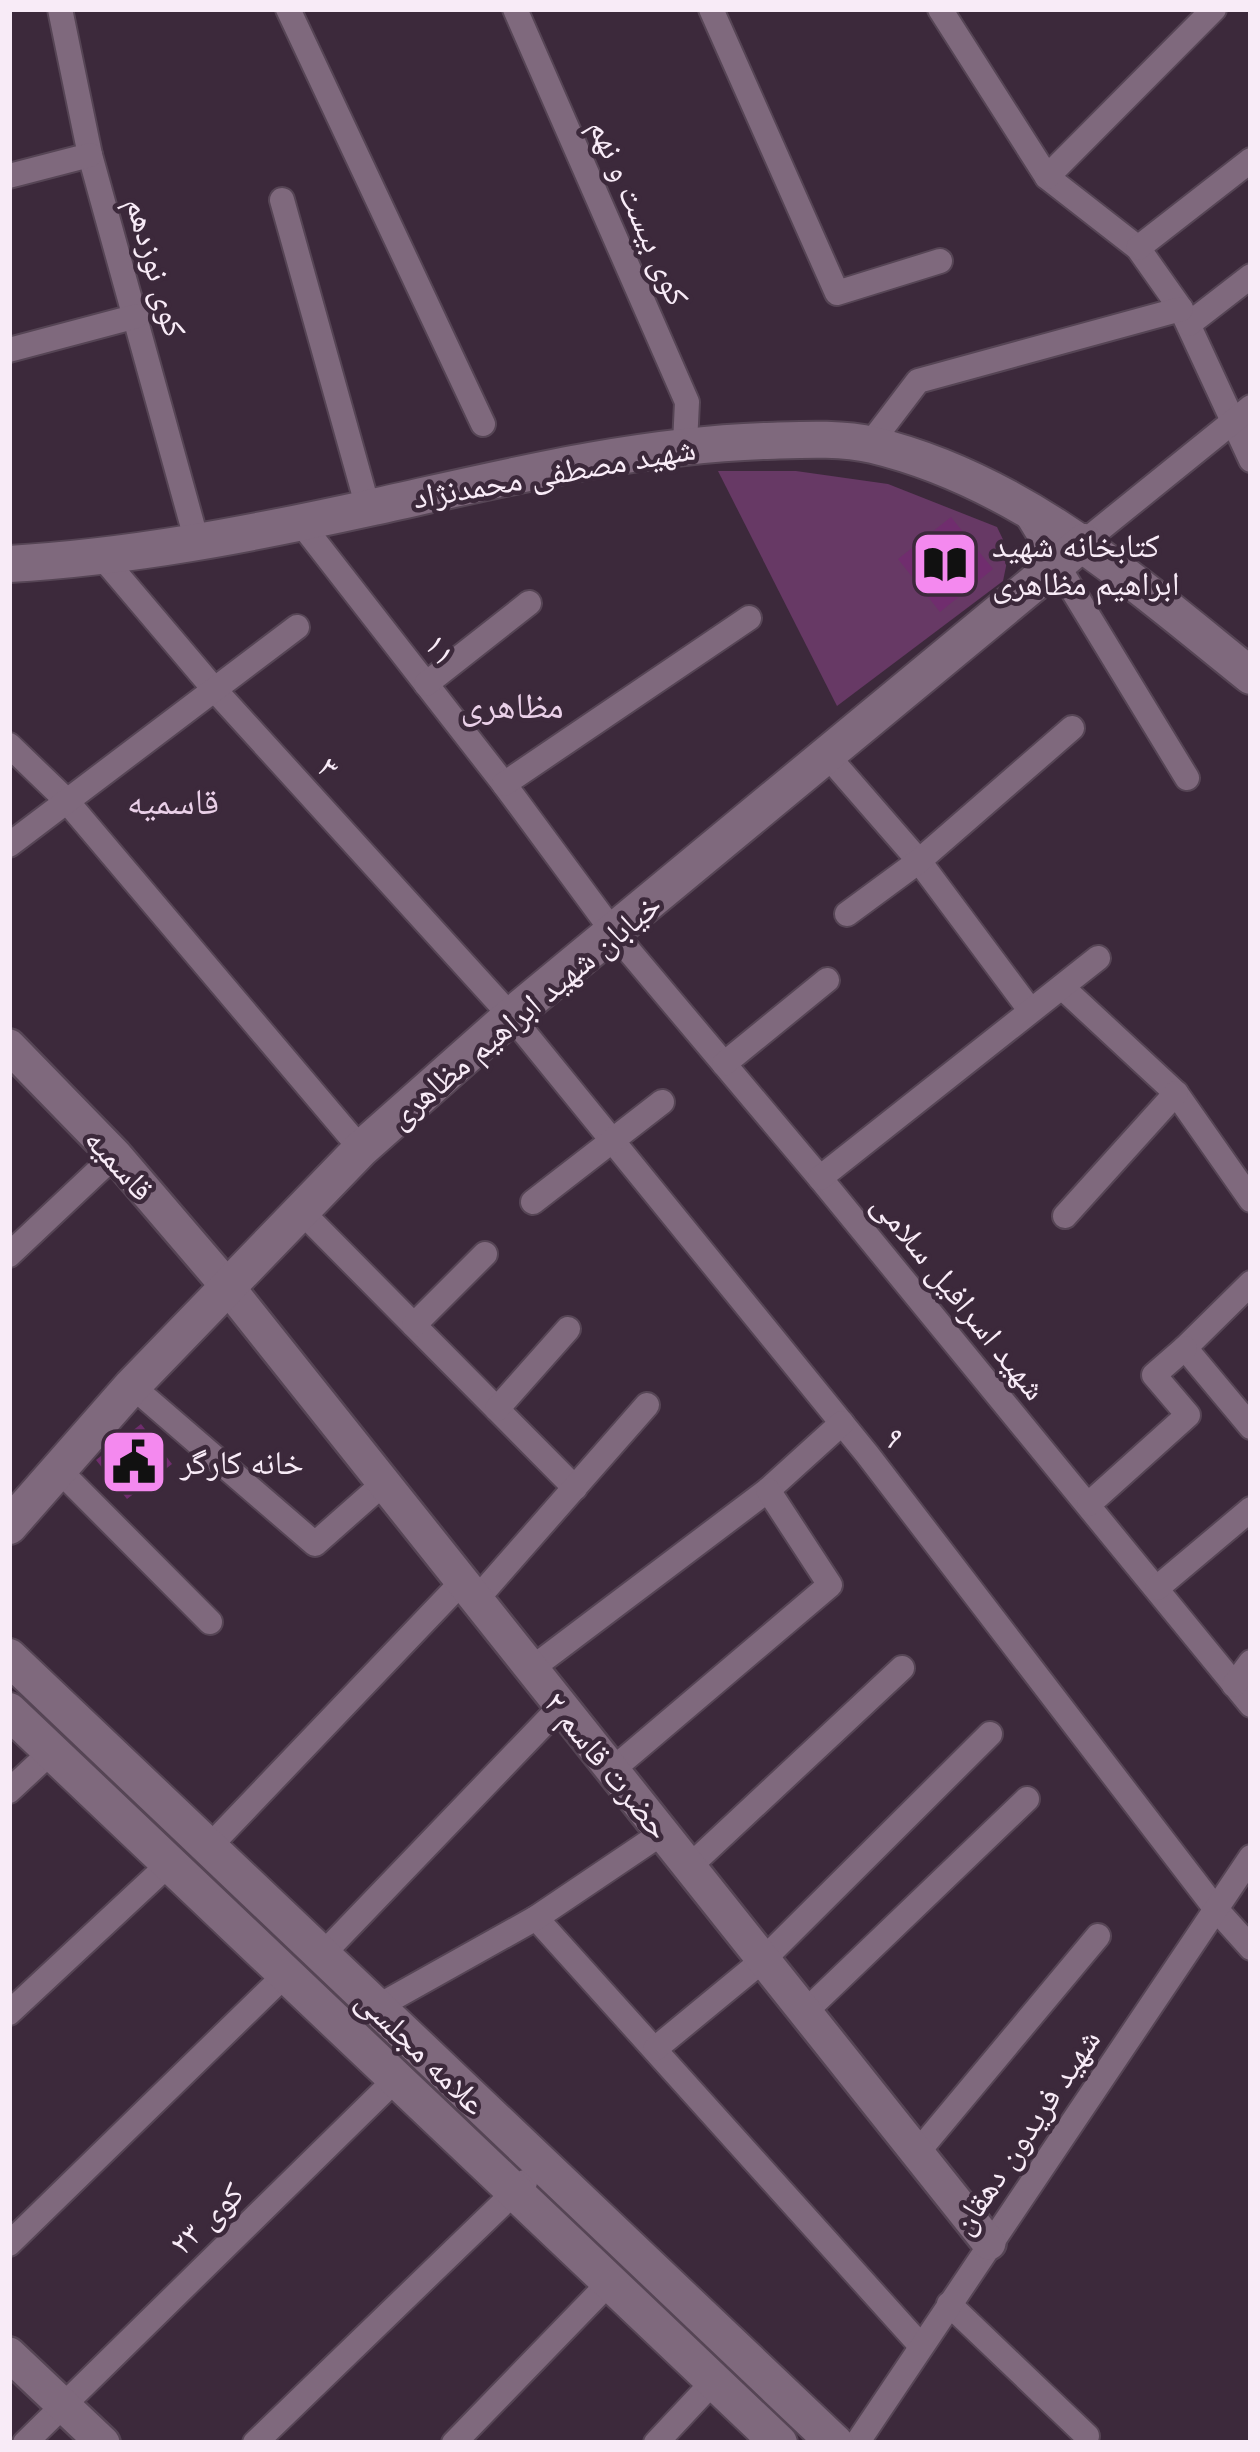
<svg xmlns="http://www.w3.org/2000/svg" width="1260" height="2452" font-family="Lora,'Noto Naskh Arabic',serif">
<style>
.green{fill:#673965}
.building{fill:#702d6e}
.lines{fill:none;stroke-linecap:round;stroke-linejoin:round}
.minor-casing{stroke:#564555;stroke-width:28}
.tertiary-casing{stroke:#564555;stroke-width:38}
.secondary-casing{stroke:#564555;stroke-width:40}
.minor{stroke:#7f697d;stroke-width:24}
.tertiary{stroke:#7f697d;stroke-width:33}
.secondary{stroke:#7f697d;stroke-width:36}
.labels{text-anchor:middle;stroke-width:9;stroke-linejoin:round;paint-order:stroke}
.street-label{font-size:33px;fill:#f8ebf7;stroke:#3c293b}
.poi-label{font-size:33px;fill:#f8ebf7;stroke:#3c293b;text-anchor:start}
.neighbourhood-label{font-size:36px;fill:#ead0e8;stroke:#3c293b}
</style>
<rect width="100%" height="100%" fill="#3c293b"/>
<!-- green -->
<path class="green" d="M718,471H796L888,484L997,527L1009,552L1003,581L837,706Z"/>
<!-- building -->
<g class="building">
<path d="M951,517L993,569L940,612L898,559Z"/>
<path d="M141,1424L172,1464L127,1499L96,1460Z"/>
</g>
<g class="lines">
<defs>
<g id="minor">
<path d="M60,9L90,155L197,542"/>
<path d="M288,9L483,424"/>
<path d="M515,9L687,402L685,444"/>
<path d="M711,9L837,293L940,261"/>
<path d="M940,9L1047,177L1138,248L1181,309L1251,460"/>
<path d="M9,176L90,155"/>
<path d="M1047,177L1214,9"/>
<path d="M282,200L368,508"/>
<path d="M1138,248L1251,160"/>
<path d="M1189,324L1251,276"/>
<path d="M9,350L137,316"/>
<path d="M870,444L918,381L1181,309"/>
<path d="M1025,512L1187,778"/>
<path d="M300,522L504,784L614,933L820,1178L1251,1705"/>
<path d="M1084,542L1251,407"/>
<path d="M103,558L214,689L511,1016L867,1454L1215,1908L1251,1948"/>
<path d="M426,684L529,603"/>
<path d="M9,745L65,799L361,1149"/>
<path d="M826,754L919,861L1030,1010"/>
<path d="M504,784L749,618"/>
<path d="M9,845L297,627"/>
<path d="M847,914L919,861L1072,728"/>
<path d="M1062,987L1176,1093L1251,1200"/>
<path d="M724,1064L827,980"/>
<path d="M820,1178L1098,958"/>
<path d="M533,1202L662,1102"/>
<path d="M301,1211L575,1488"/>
<path d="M1065,1216L1176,1093"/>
<path d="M9,1255L115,1155"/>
<path d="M1251,1283L1185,1348L1251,1427"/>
<path d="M414,1325L485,1254"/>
<path d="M132,1386L315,1544L384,1483"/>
<path d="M497,1409L568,1329"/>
<path d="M57,1468L210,1622"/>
<path d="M1089,1504L1188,1415L1154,1375L1185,1348"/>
<path d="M1157,1588L1251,1509"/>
<path d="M476,1600L647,1405"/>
<path d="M531,1669L768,1490L842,1423"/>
<path d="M1234,1685L1251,1662"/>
<path d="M612,1770L830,1585L768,1490"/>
<path d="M9,1791L52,1751"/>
<path d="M209,1847L462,1582"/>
<path d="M689,1867L902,1668"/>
<path d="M536,1918L921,2346"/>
<path d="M322,1955L561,1706"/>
<path d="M377,2007L536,1918L662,1833"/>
<path d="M805,2012L1027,1799"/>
<path d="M9,2013L170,1863"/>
<path d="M655,2049L763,1960L990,1734"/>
<path d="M917,2153L1098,1936"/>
<path d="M9,2244L286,1974"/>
<path d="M949,2304L1087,2436"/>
<path d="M25,2443L396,2079"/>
<path d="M255,2443L525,2182"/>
<path d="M454,2443L610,2282"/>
<path d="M656,2443L714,2381"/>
<path d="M857,2443L1251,1857"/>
</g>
<g id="tertiary">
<path d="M9,1046L115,1155L227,1286L989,2243"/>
<path d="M9,2354L103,2443"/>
</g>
<g id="secondary">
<path d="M9,564C131,557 250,534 369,508C500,479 629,446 764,441C798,440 839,437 873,445C1022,481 1135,583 1251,676"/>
<path d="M9,1526L132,1386L361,1149L511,1016L1084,542"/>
<path d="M9,1657L835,2443"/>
<path d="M9,1711L779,2443"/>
</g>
</defs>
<!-- minor casing -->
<use href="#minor" class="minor-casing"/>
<!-- tertiary casing -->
<use href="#tertiary" class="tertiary-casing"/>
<!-- secondary casing -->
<use href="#secondary" class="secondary-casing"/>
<!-- minor -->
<use href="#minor" class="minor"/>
<!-- tertiary -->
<use href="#tertiary" class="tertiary"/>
<!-- secondary -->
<use href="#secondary" class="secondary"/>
</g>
<!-- icons -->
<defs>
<symbol id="library-square" viewBox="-11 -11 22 22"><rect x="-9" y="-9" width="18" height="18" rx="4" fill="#f489ef" stroke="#3c293b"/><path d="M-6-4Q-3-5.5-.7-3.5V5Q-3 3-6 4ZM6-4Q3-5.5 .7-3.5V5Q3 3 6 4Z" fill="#111"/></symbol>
<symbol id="civic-square" viewBox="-11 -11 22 22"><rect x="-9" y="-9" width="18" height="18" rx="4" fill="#f489ef" stroke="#3c293b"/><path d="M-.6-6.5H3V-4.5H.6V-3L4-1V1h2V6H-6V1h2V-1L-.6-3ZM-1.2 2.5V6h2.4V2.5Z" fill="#111"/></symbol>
</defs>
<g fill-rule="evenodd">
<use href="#library-square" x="907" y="526" width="76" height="76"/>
<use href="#civic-square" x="96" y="1424" width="76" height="76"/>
</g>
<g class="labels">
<!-- street labels -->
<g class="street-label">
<text transform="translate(640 212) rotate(66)" y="12">کوی بیست و نهم</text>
<text transform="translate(157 267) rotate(74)" y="12">کوی نوزدهم</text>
<text transform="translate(554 472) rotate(-10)" y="12">شهید مصطفی محمدنژاد</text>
<text transform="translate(441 649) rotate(52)" y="12">۱۱</text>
<text transform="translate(329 767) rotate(48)" y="12">۳</text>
<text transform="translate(524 1010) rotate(-40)" y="12">خیابان شهید ابراهیم مظاهری</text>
<text transform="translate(120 1164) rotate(48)" y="12">قاسمیه</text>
<text transform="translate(960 1296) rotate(51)" y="12">شهید اسرافیل سلامی</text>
<text transform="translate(895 1437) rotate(52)" y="12">۹</text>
<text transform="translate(608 1765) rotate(51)" y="12">۲ حضرت قاسم</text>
<text transform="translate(422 2051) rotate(44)" y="12">علامه مجلسی</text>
<text transform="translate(1025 2131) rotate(-56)" y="12">شهید فریدون دهقان</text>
<text transform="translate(206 2218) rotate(-44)" y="12">کوی ۲۳</text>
</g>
<!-- poi labels -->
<g class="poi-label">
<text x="992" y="557">کتابخانه شهید<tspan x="992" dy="38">ابراهیم مظاهری</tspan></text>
<text x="180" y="1474">خانه کارگر</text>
</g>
<!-- neighbourhood labels -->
<g class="neighbourhood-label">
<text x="512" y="718">مظاهری</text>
<text x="173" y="814">قاسمیه</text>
</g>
</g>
<!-- border -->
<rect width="1260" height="2452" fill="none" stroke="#f8ebf7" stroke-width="24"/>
</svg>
